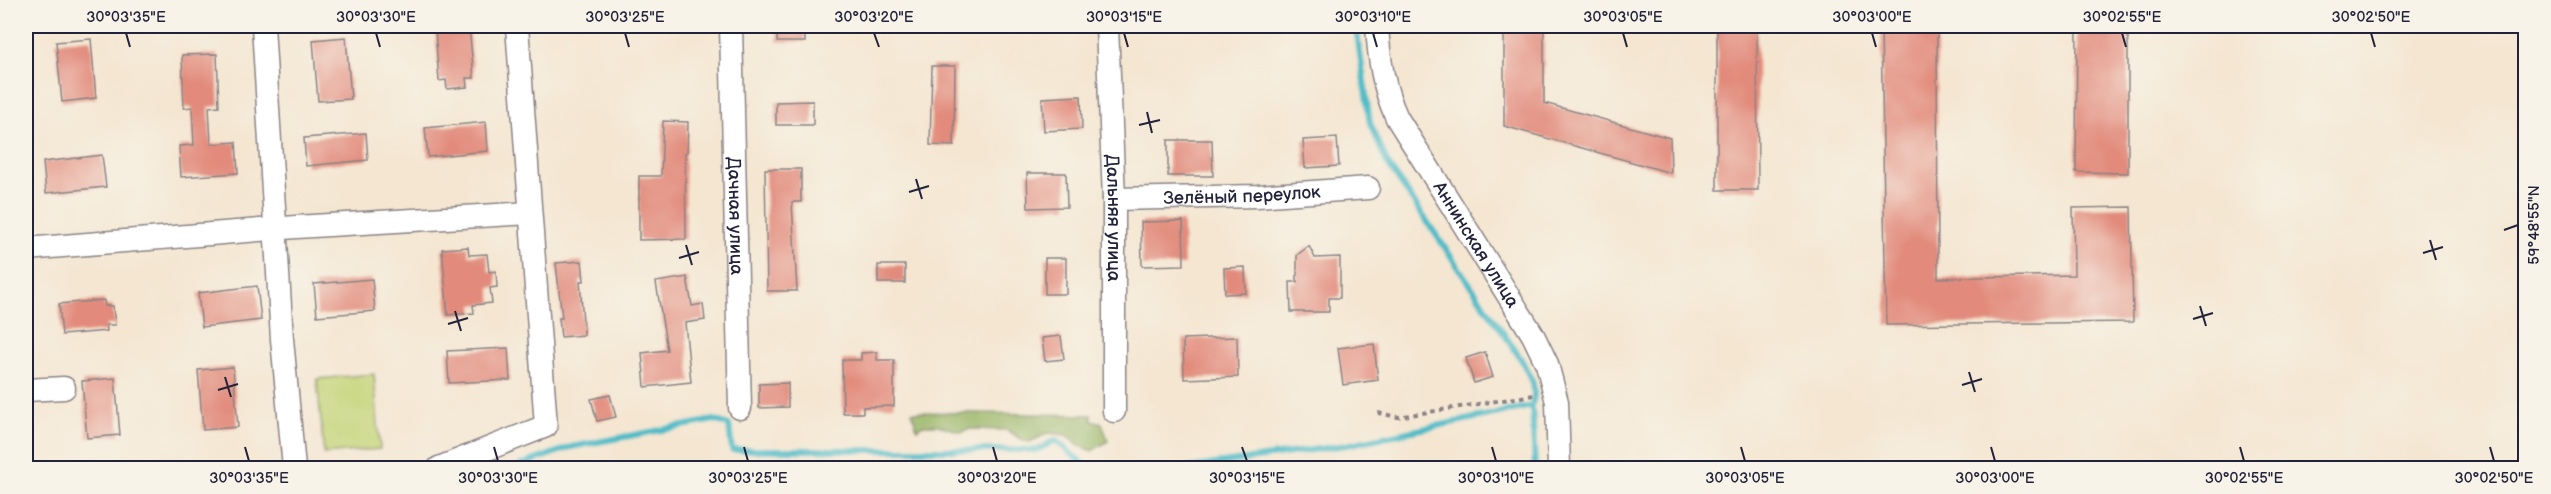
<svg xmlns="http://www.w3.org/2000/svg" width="2551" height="494" font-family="'Balsamiq Sans',sans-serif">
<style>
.green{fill:#c2d375;stroke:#727a58;stroke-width:1.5}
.forest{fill:#99b566;stroke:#5e6c50;stroke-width:1.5}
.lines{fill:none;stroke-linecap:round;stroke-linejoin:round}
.stream{stroke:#4fbcc8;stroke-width:6}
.building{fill:#e28b7b}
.minor-casing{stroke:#8b8486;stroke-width:25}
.path{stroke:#8b8486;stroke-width:4;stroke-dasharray:4.5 4.5;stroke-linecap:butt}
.minor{stroke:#fff;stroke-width:22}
.ticks{fill:none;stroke:#22223b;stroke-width:2}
.labels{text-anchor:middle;stroke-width:6;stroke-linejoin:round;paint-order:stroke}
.street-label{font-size:18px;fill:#22223b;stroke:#f7f3e8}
.neatline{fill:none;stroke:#22223b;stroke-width:2}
.ticks-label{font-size:15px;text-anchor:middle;fill:#22223b}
</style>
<rect width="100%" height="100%" fill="#f7f3e8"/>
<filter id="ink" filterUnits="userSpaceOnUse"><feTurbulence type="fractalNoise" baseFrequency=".0167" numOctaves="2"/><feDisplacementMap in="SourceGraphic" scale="12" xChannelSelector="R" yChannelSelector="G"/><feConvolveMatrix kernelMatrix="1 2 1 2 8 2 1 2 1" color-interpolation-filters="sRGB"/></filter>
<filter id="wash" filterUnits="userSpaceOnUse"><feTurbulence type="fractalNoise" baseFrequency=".008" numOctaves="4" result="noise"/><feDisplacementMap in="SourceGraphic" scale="24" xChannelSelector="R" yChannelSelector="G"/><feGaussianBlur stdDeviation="1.35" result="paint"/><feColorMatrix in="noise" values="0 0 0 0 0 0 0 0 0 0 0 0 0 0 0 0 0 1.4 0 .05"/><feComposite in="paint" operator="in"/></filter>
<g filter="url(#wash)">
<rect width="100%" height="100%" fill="#f4e6d1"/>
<!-- green -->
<path class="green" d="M374,374L380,449L324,454L317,379Z"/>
<!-- forest -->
<path class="forest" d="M912,412L1092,415V420L1102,423L1108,441L1092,451L1078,445L1067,435L1048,433L1030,442L1024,441L1007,430L970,429L961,432L938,425H923L917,429Z"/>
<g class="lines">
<!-- stream -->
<g class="stream">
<path d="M1356,26L1370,123L1387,163L1521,359L1533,383L1534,395L1532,406L1535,468"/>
<path d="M513,468L571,447L714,420L729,425L732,450H1038L1055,440L1088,468"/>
<path d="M1188,468L1346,445L1532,406"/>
</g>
</g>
<g id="blocks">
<!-- building -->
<g class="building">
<path d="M469,26L474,78H466L467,87L447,89L446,80L439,81L435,29Z"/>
<rect x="777" y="26" width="28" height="16"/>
<path d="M1504,26H1544V103L1670,138L1671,173L1504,126Z"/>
<path d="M1717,26H1757L1758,190H1717Z"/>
<path d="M1881,26H1937L1938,278L2074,275L2073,208L2131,207L2133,322L1886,325Z"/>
<path d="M2077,26H2128V173L2076,172Z"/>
<path d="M346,37L351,99L318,101L313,40Z"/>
<path d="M91,39L96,98L62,102L56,42Z"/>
<path d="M217,54L219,106L209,107L211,144L236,142L238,173L181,177L179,146L194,145L192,107L184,108L182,55Z"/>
<path d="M932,66H955L954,146L930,145Z"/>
<path d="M1081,96L1082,129L1044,131L1042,98Z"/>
<path d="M813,101V125H776V102Z"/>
<path d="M663,121L688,122L687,153H685L686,239L639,240V176H661Z"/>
<path d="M486,122L488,151L428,157L425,128Z"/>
<path d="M366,133L368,160L306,166L304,138Z"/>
<path d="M1337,138L1339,166L1305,168L1303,140Z"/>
<path d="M1168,140H1212L1213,176H1168Z"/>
<path d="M102,155L106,187L46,193L43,162Z"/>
<path d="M765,169H801V202H792L797,291H767Z"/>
<path d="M1027,173H1066L1067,207L1028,208Z"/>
<path d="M1183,221L1184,265L1142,266L1141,222Z"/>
<path d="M1309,246L1315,258L1340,257V298H1329V312H1291L1290,282H1297V255Z"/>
<path d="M468,247L469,255L487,254L489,272L496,271L497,287L490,288L492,303L473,305L474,313L448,315L442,249Z"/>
<rect x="1045" y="258" width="21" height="36"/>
<path d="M582,261L584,281H580L584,335L561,337L559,318H562L556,263Z"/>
<rect x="878" y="265" width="27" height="18"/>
<path d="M1245,267L1246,293L1225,294L1224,268Z"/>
<path d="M687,277L692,306L703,304L705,320L685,323L691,382L645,387L642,353L667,350L656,282Z"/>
<path d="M372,279L375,311L317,316L314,284Z"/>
<path d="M257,286L261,320L202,327L198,293Z"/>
<path d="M104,300L105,306H113L115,325H106L107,331L62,335L59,304Z"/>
<path d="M1061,336L1064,359L1045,361L1042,338Z"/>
<path d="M1237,337L1238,377L1184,379L1183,339Z"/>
<path d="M1374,344L1378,380L1343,385L1338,348Z"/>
<path d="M508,348L510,380L449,383L447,351Z"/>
<path d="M877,352V360H894V406L863,407V413H843L842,360H861V353Z"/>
<path d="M1485,352L1493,377L1474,383L1466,358Z"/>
<path d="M233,367L238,427L203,430L198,370Z"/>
<path d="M115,378L120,435L87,438L82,381Z"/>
<path d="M788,383V407L759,408V384Z"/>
<path d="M610,395L616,417L597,421L591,399Z"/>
</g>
</g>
</g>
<g filter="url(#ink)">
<use href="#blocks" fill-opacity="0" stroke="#8b8486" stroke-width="1.5"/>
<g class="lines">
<defs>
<g id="minor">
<path d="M263,26L282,339L294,468"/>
<path id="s1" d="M731,26L740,408"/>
<path id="s2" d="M1107,26L1114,199V411"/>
<path id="s3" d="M1377,26C1379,58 1383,88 1397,118L1533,335L1547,364L1557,402L1559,468"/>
<path id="s4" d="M1114,199L1257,196L1368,188"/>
<path d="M26,249L296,227L530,213"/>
<path d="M26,390L64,388"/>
<path d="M439,468L546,426L517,26"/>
</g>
</defs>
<!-- minor casing -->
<use href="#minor" class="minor-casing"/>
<!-- path -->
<path class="path" d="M1378,413L1398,417L1534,395"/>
<!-- minor -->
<use href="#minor" class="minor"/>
</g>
</g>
<!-- ticks -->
<path class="ticks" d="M126,33L130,47M376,33L380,47M625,33L629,47M874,33L879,47M1124,33L1128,47M1373,33L1377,47M1623,33L1627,47M1872,33L1876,47M2122,33L2126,47M2371,33L2375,47M1147,112L1152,133M1139,125L1160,120M916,179L922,199M909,192L929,186M2504,230L2518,225M2430,240L2436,260M686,245L692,265M2423,253L2443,247M679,258L699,252M2200,306L2206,326M455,311L461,331M2193,319L2213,313M448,324L468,318M1969,372L1975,392M225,377L231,397M1962,385L1982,379M218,390L238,384M245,447L249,461M494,447L498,461M744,447L748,461M993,447L997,461M1242,447L1247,461M1492,447L1496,461M1741,447L1745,461M1991,447L1995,461M2240,447L2244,461M2490,447L2494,461"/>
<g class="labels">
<!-- street labels -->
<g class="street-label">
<text dy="6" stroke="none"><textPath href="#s4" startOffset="128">Зелёный переулок</textPath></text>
<text dy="6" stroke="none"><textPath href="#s1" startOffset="190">Дачная улица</textPath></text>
<text dy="6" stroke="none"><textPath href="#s2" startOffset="192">Дальняя улица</textPath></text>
<text dy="6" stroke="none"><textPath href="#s3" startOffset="244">Аннинская улица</textPath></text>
</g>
</g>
<!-- margin -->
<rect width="2551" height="494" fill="none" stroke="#f7f3e8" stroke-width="66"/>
<rect x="33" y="33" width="2485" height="428" class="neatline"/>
<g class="ticks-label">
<text x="126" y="22">30°03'35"E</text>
<text x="376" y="22">30°03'30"E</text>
<text x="625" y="22">30°03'25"E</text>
<text x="874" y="22">30°03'20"E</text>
<text x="1124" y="22">30°03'15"E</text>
<text x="1373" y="22">30°03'10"E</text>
<text x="1623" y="22">30°03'05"E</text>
<text x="1872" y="22">30°03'00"E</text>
<text x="2122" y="22">30°02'55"E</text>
<text x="2371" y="22">30°02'50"E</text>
<text transform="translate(2534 225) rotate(-90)" y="5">59°48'55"N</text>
<text x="249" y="483">30°03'35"E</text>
<text x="498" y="483">30°03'30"E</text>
<text x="748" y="483">30°03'25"E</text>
<text x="997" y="483">30°03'20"E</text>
<text x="1247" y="483">30°03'15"E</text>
<text x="1496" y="483">30°03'10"E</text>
<text x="1745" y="483">30°03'05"E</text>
<text x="1995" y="483">30°03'00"E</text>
<text x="2244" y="483">30°02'55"E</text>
<text x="2494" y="483">30°02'50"E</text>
</g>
</svg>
